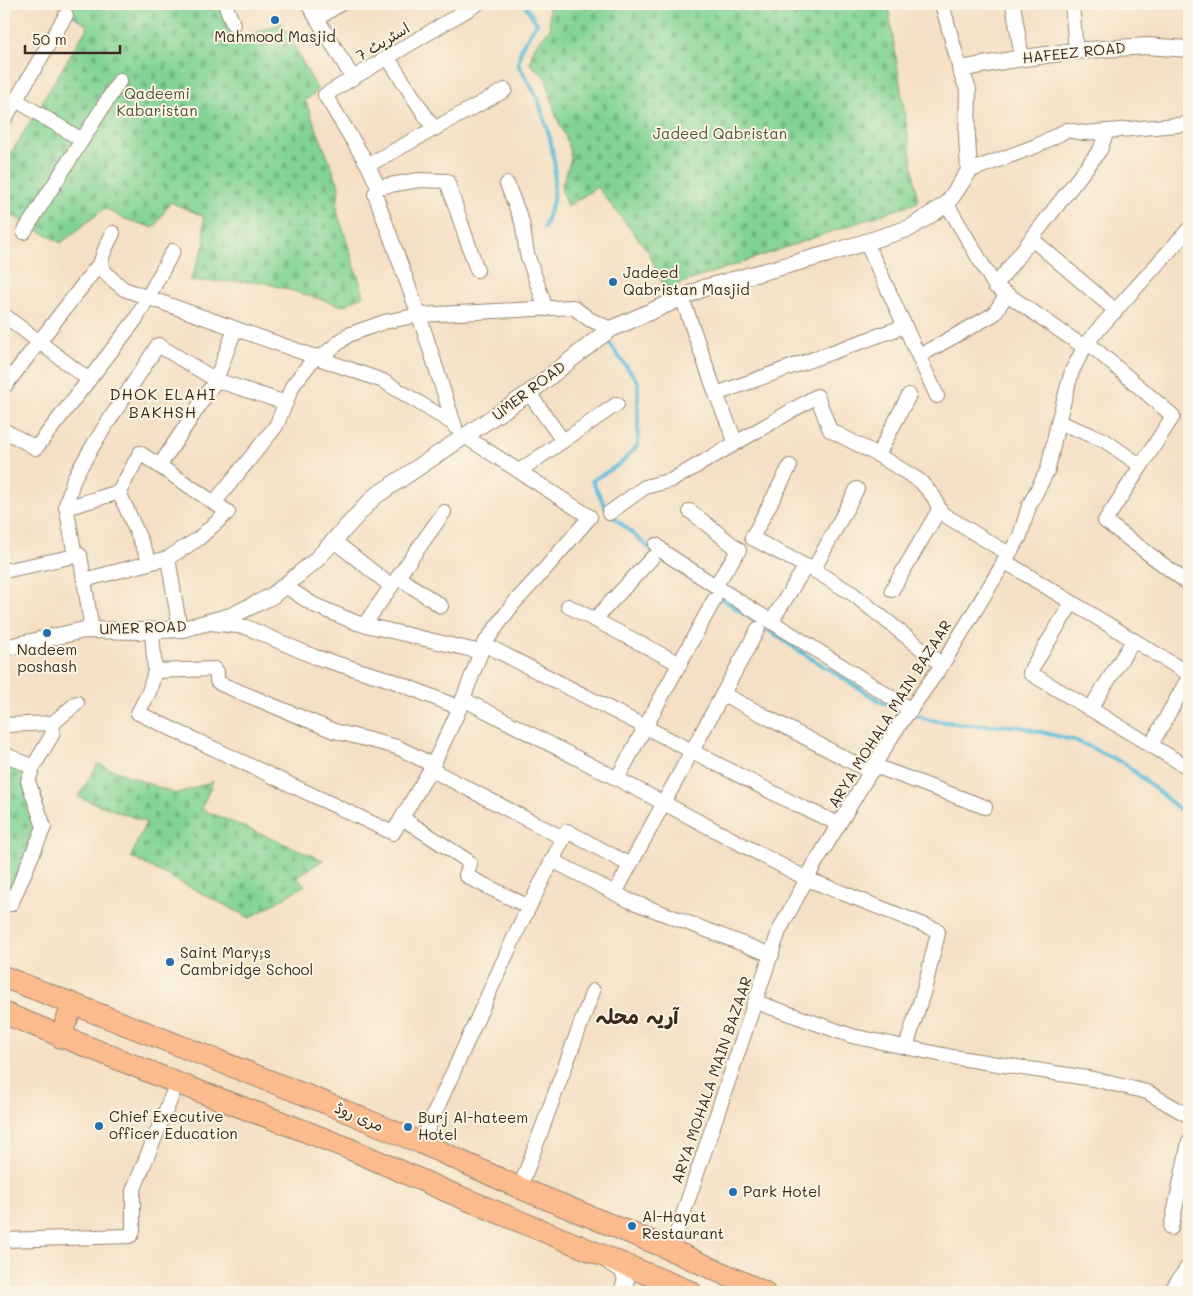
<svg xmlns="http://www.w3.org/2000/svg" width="1193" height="1296" font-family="Mali,'Playpen Sans Arabic',sans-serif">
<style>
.cemetery{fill:url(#cemetery-stones);stroke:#5e7e59}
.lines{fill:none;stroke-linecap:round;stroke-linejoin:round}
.stream{stroke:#5cbeda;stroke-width:4}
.minor-casing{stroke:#988571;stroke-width:16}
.tertiary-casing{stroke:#988571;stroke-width:18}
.primary-casing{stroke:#988571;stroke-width:23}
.minor{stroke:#fff;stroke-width:14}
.tertiary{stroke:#fff;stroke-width:16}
.primary{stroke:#fbbb8d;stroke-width:21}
.poi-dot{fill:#1f6fb2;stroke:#fcf5e5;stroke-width:2}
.labels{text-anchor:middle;stroke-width:4;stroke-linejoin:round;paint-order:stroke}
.poi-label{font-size:15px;fill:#3b2a1e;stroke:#fcf5e5;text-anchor:start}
.street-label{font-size:15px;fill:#3b2a1e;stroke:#fcf5e5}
.park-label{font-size:15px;fill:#4c543c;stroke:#fcf5e5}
.neighbourhood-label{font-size:16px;letter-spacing:1px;fill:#3b2a1e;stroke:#fcf5e5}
.district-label{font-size:20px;font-weight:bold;fill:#3b2a1e;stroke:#fcf5e5}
</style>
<defs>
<pattern id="cemetery-stones" width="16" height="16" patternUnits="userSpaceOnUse" patternTransform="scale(1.25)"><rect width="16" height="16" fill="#81d394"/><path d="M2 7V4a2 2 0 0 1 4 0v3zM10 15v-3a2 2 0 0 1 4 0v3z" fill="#70b57f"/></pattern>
</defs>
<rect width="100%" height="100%" fill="#fcf5e5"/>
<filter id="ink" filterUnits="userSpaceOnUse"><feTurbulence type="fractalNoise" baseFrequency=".02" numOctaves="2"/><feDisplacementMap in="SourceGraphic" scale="10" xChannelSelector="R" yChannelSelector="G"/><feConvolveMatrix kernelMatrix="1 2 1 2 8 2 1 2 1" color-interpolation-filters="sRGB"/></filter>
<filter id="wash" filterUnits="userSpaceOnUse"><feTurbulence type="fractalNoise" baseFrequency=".0096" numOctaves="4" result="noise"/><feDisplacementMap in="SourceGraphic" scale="20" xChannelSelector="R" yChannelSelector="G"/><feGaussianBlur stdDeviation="1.12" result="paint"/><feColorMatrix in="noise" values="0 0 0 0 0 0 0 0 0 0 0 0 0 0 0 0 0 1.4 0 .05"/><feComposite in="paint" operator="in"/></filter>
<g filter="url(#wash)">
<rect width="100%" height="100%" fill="#f4e0c4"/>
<!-- cemetery -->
<g class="cemetery">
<path d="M56,4H223L241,38L282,23L318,91L305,100L339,186L337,211L364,295L343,306L262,282L190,281L205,243L203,216L170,202L154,228L122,218L105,208L61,243L4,211V165L88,26Z"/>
<path d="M543,4H888L918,202L665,289L648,251L597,187L567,207L561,188L571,159L567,140L556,116L546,78L530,64L533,48L550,29L549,9Z"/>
<path d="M4,754L33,767L28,781L44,827L11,904L4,906Z"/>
<path d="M98,764L176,794L213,781L201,809L323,860L297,877L305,885L250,918L131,857L146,822L78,797Z"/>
</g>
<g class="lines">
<!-- stream -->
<g class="stream">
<path d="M524,4L537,23L522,46L518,64L538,99L550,138L555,166L553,201L544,228"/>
<path d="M605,338L638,382V445L621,463L592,481L609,513L654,552"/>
<path d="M718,596L798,650L881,702L894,706"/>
<path d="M912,713L929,720L971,725L1017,726L1077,741L1124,763L1178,808L1189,815"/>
</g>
</g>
</g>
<g filter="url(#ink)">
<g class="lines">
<defs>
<g id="minor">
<path d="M225,4L233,24"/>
<path d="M308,4L353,78L477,4"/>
<path d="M942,4L960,69"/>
<path d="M1013,4L1022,58"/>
<path d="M1072,4L1076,51"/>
<path d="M317,19L340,4"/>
<path d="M388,58L434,129"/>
<path d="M353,78L325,95L368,165L378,187L375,194L419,315L455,427"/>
<path d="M16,100L82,140"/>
<path d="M4,120L66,15"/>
<path d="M368,165L505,90"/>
<path d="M969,171L1036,146L1067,130L1084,133L1189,124"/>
<path d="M507,184L522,222L527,254L546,309"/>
<path d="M378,187L419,180L447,181L477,270"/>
<path d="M947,204L995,286L1084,347"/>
<path d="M24,232L120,80"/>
<path d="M113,233C97,265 95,266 124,289L383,381L454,424"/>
<path d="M1032,239L1116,311"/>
<path d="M866,242L937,396"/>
<path d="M995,286L1100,150L1107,131"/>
<path d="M4,315L89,380"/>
<path d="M1087,342L1173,416L1141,466"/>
<path d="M919,356L994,314L1007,294"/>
<path d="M320,358L348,335L384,322L419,315L573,307L589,319L611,329"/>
<path d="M4,387L100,263"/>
<path d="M529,393L563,441"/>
<path d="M716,394L905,326"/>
<path d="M909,395L878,455L920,481L934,497L941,513L1009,554"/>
<path d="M1058,422L1104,440L1141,466L1105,521L1189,584"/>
<path d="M5,431L36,448L136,319L173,251"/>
<path d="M736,443L817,396L830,430L878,455"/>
<path d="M160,465L216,380L235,329"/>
<path d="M790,466L752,538L815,571"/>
<path d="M519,471L617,404"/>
<path d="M857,489L815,567V571L853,594L942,665"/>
<path d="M119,492L150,562"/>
<path d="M214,503L276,426L293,385L316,356"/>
<path d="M66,508L119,492L140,453L228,512L198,539L168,558L84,580"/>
<path d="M690,511L739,550L715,586"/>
<path d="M609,513L645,487L672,480L736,443L716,394L682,298"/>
<path d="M334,541L391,586"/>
<path d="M656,545L665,553L720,589L911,710"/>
<path d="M75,556L66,505L74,478L97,439L158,345L216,380L286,403"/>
<path d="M168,558L180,630"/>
<path d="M1004,561L1189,674"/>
<path d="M4,571L80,555L92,630"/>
<path d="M398,577L441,606"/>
<path d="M285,586L314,605L357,623L481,652"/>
<path d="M892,590L939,510"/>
<path d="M1072,603L1032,668L1030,673L1189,768"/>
<path d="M568,606L680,664"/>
<path d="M594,620L652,558"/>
<path d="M771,622L806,566"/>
<path d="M211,623L246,627L315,657L391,680L460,708"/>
<path d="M364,625L444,512"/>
<path d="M152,631L155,671L149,692L138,713L393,833L433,765L458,712L484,644L513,604L538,577L590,517L466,437"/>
<path d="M484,644L795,804L839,824"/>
<path d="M155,671L215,669L217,672V681L221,684L334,731L397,747L433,765"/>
<path d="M723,694L871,772"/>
<path d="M463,699L658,800L807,879L937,930L938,933L924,990L906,1047"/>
<path d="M1090,709L1133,641"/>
<path d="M4,725L53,723L77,703"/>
<path d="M1151,745L1189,677"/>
<path d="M4,754L33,767"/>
<path d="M875,766L985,807"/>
<path d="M430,769L563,838L562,840"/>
<path d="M617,779L714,600"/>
<path d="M402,818L468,861L470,864L466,875L470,878L529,907"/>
<path d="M552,860L628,900L772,955"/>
<path d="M615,893L758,629"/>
<path d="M11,904L44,827L28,781L33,767L52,735L53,723"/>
<path d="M756,1002L852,1036L953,1057L1093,1079L1147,1092L1189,1116"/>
<path d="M421,1143L518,929L567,831L630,865"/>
<path d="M520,1188L593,991"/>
<path d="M1171,1228L1189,1142"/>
<path d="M4,1240L129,1236L132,1234L133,1230V1191L177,1083"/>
<path d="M671,1250L779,931L813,867L895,731L942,665L1020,536L1029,506L1048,469L1058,422L1072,371L1087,342L1189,229"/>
<path d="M1170,1292L1189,1265"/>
</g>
<g id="tertiary">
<path d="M4,648L84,630L141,631L183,629L231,616L272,596L315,561L374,497L529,393L597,339L611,329L704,288L828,254L910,228L947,204L969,171L967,137L968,89L960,69L1010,60L1074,51L1146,46L1189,49"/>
<path d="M610,1263L622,1269L626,1280L622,1292"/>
</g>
<g id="primary">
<path d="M4,977L326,1103L421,1143L520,1188L660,1245L764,1292"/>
<path d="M4,1013L177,1083L297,1128L350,1149L446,1191L691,1292"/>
<path d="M60,1037L73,1004"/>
</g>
</defs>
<!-- minor casing -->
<use href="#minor" class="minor-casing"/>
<!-- tertiary casing -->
<use href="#tertiary" class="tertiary-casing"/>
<!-- primary casing -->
<use href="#primary" class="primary-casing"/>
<!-- minor -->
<use href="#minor" class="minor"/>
<!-- tertiary -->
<use href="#tertiary" class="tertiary"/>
<!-- primary -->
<use href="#primary" class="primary"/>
</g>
</g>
<!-- markers -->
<g class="poi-dot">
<circle cx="275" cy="20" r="5"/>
<circle cx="613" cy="282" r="5"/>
<circle cx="47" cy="633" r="5"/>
<circle cx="170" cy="962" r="5"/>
<circle cx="99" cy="1126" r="5"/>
<circle cx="408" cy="1127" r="5"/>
<circle cx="733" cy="1192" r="5"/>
<circle cx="632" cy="1226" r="5"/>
</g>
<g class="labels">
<!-- poi labels -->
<g class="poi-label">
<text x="275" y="42" text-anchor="middle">Mahmood Masjid</text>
<text x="623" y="278">Jadeed<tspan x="623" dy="17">Qabristan Masjid</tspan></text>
<text x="47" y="655" text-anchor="middle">Nadeem<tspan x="47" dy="17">poshash</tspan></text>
<text x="180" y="958">Saint Mary;s<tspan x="180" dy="17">Cambridge School</tspan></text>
<text x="109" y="1122">Chief Executive<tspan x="109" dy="17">officer Education</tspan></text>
<text x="418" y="1123">Burj Al-hateem<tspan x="418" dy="17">Hotel</tspan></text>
<text x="743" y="1197">Park Hotel</text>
<text x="642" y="1222">Al-Hayat<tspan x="642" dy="17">Restaurant</tspan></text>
</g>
<!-- street labels -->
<g class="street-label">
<text transform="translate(383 42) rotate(-31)" y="5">اسٹریٹ 7</text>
<text transform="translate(1074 53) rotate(-6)" y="5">HAFEEZ ROAD</text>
<text transform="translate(529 391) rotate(-37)" y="5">UMER ROAD</text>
<text transform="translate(143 628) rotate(-2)" y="5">UMER ROAD</text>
<text transform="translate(890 714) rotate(-58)" y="5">ARYA MOHALA MAIN BAZAAR</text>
<text transform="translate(712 1080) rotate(-71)" y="5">ARYA MOHALA MAIN BAZAAR</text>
<text transform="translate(359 1117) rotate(23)" y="5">مری روڈ</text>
</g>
<!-- park labels -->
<g class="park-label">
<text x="157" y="99">Qadeemi<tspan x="157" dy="17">Kabaristan</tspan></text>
<text x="720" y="139">Jadeed Qabristan</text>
</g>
<!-- neighbourhood labels -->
<g class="neighbourhood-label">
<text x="163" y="400">DHOK ELAHI<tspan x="163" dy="18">BAKHSH</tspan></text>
</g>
<!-- district labels -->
<g class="district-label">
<text x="637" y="1024">آریہ محلہ</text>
</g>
</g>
<!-- margin -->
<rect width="1193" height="1296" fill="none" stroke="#fcf5e5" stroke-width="20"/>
<!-- scale -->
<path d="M25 45v8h95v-8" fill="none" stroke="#3b2a1e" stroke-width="2.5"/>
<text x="32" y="45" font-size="15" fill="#3b2a1e" stroke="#fcf5e5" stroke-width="4" paint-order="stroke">50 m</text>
</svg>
